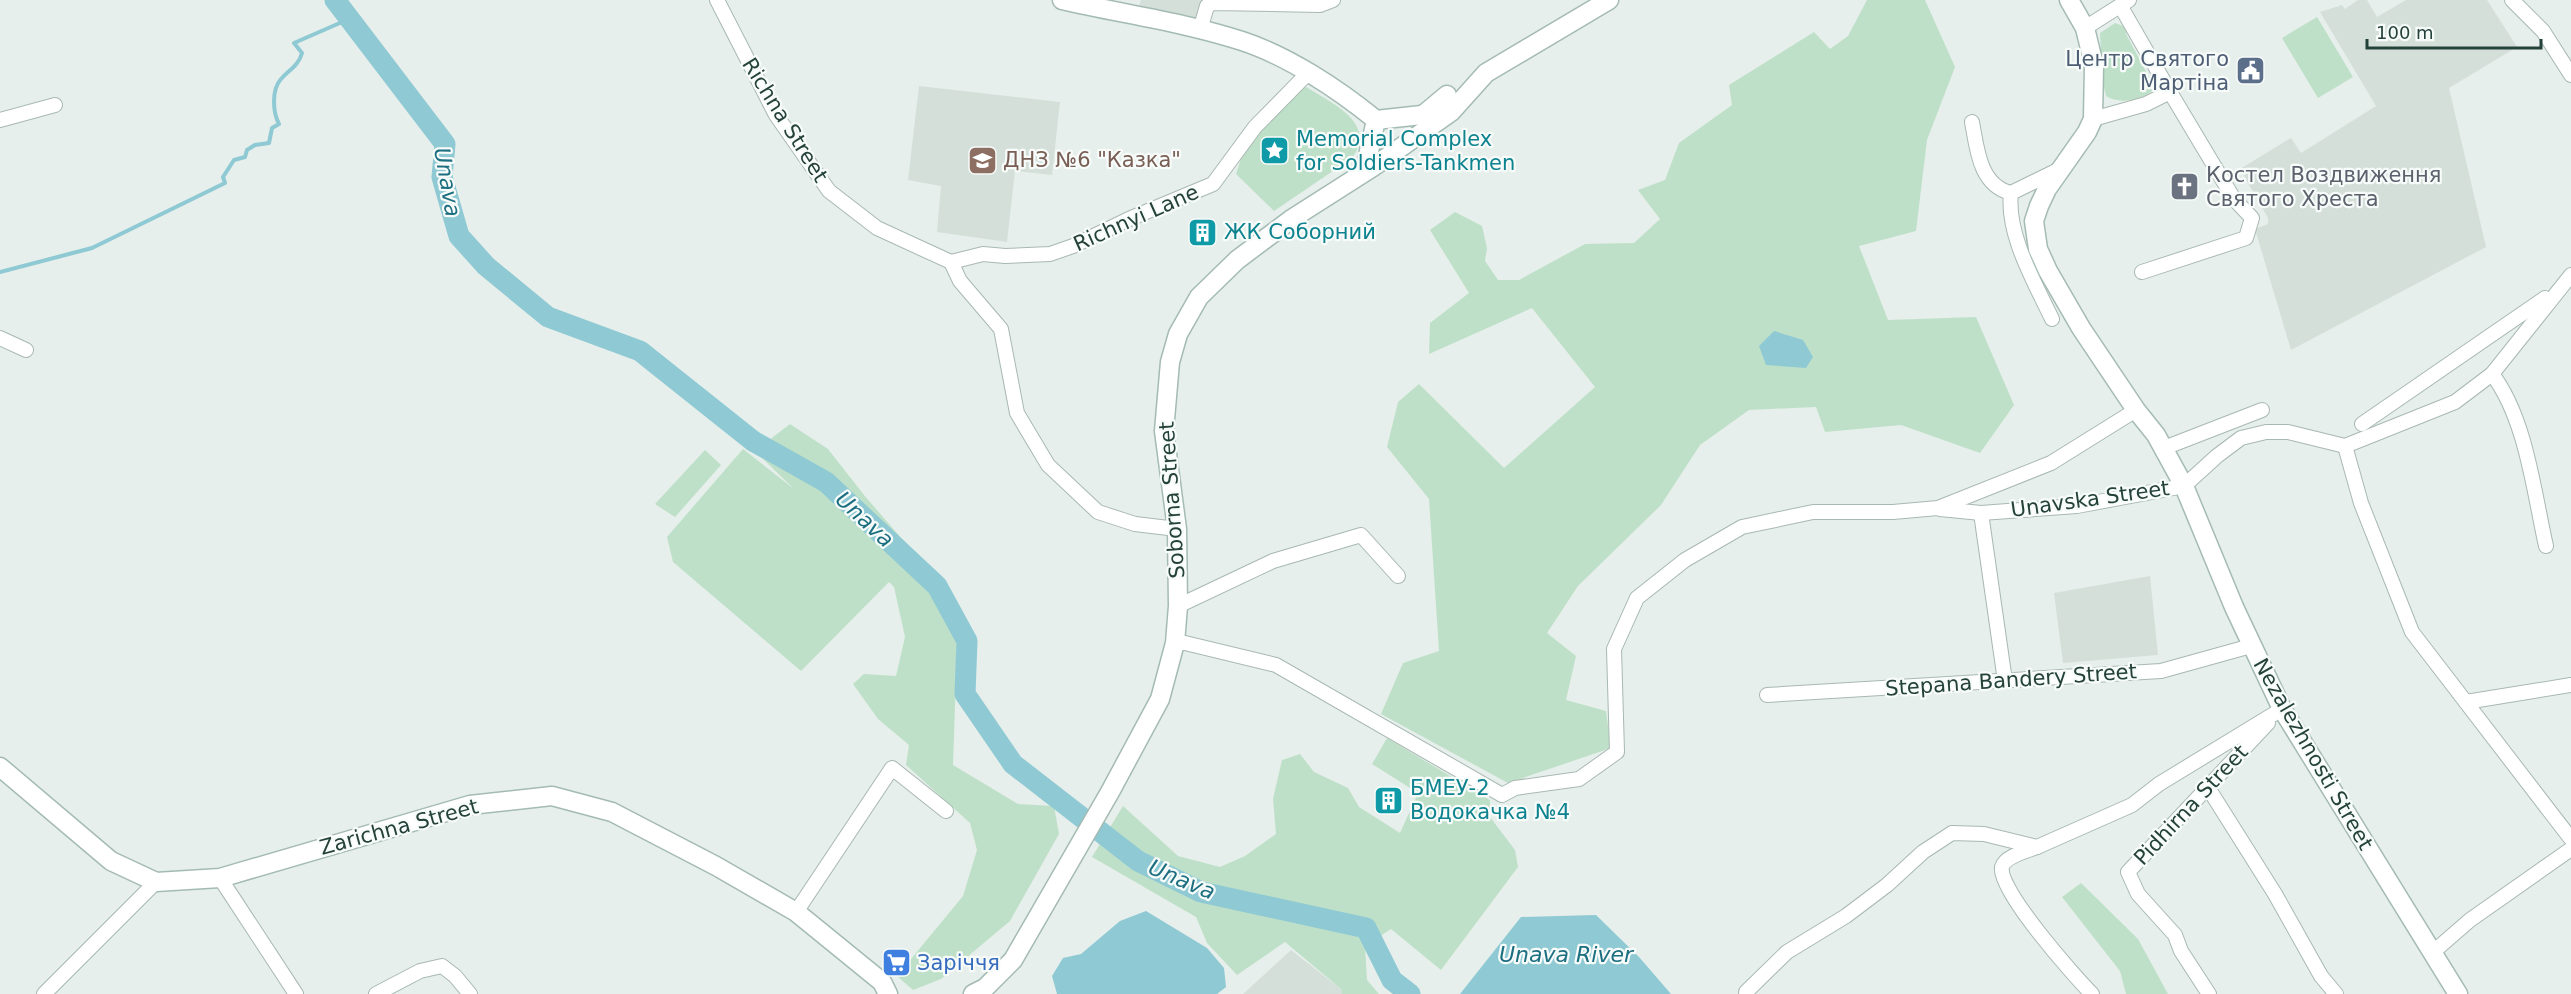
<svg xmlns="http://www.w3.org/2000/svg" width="2571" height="994" font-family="'DejaVu Sans',sans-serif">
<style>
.built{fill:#d4dfda}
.green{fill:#bfe0c8}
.water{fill:#8ec9d4}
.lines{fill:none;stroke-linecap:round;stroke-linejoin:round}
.stream{stroke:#8ec9d4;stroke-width:4}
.river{stroke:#8ec9d4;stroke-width:21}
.street-casing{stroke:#a8b8b2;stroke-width:16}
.secondary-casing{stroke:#a4bbb3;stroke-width:21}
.street{stroke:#fff;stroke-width:14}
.secondary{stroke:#fff;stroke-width:18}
.labels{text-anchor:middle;stroke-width:4.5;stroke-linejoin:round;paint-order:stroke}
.service-label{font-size:21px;fill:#4e5e75;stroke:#f7fbf9;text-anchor:end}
.street-label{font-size:21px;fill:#24423a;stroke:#f7fbf9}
.culture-label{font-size:21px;fill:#0d838f;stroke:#f7fbf9;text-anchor:start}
.education-label{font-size:21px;fill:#785e54;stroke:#f7fbf9;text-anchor:start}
.worship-label{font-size:21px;fill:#5b616d;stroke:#f7fbf9;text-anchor:start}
.shop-label{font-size:21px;fill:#366cbe;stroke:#f7fbf9;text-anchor:start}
.water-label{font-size:22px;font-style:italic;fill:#1c6f80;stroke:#f7fbf9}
</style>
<rect width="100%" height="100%" fill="#e6efeb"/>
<!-- built -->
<g class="built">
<path d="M1141,0H1214L1205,27L1138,9Z"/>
<path d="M2358,0H2367L2377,17L2406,0H2487L2517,47L2449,88L2486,247L2291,350L2255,229L2268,224V218L2240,169L2291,138L2301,153L2376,106L2320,12L2342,5L2345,9Z"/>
<path d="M919,86L1060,102L1052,175L1015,171L1007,242L937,232L941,186L908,180Z"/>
<path d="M2150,576L2158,655L2063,663L2054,593Z"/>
<path d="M1291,950L1341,989L1342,994H1243Z"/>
</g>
<!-- green -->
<g class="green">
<path d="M1867,0H1925L1955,67L1927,140L1916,231L1859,246L1888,320L1976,317L2014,405L1980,453L1901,425L1825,432L1816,407L1749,410L1700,445L1661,505L1578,586L1547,633L1576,656L1566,700L1606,711L1611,748L1508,783L1381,714L1403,663L1439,651L1429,499L1387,447L1398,402L1419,384L1504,468L1595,387L1532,308L1429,354L1430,323L1469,293L1430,230L1455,212L1482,226L1487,248L1485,261L1498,280H1519L1585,244L1634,243L1660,219L1638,190L1665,180L1679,143L1732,105L1729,85L1814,32L1830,49L1848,36Z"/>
<path d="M2317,17L2353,77L2318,98L2282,38Z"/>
<path d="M2115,23L2128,28L2126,34L2149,77L2156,78L2158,83C2151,99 2120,106 2106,96L2103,83L2100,33Z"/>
<path d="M1303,85C1329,102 1379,122 1352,158L1274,211L1236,174L1245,147Z"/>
<path d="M790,424L828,449L864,495L928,569L957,645L953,765L1018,804L1054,806L1059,834L1010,921L941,979L913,990L897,976L963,896L977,850L970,823L906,765L909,745L878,719L853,684L864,674L896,676L905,637L894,587L889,582L801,671L673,562L667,537L743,449L794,489L758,454L773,437Z"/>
<path d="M705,450L721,465L675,517L655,504Z"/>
<path d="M1387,738L1490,800V817L1515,850L1518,867L1441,970L1391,929L1365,946L1367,980L1379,994H1342L1341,989L1285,942L1237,975L1207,943L1196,917L1092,857L1123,806L1178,856L1220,867L1245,856L1276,834L1273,799L1282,760L1300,754L1314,772L1348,788L1359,807L1400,833L1418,793L1372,764Z"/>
<path d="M2081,883L2138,939L2168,994H2126L2120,971L2062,897Z"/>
</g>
<!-- water -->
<g class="water">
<path d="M1774,331L1803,340L1813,357L1806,368L1766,365L1759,346Z"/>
<path d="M1146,911L1207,948L1224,968L1226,987L1217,994H1057L1052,976L1063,958L1081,954L1120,921Z"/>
<path d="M1596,915L1639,957L1671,994H1460L1521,917Z"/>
</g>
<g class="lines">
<!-- stream -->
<path class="stream" d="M0,272L92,248L225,183L223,177L234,160L245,157L247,150L255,145L269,143L272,128L279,124C273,113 271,90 281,79C289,70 299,65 302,53L294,43L349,19"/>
<!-- river -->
<path class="river" d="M335,0L445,144L442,177L459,236L486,266L548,317L640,351L753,441L826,482L937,586L967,641L965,694L1013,764L1138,861L1201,892L1366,928L1392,980L1410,994"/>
<defs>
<g id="street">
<path d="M717,0L776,115L829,191L877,228L951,262L960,281L1001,329L1017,413L1048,465L1098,512L1135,524L1177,529"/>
<path d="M2512,0L2543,31L2571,75"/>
<path d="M2085,28L2129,0"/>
<path d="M1200,30L1207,6L1213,3L1320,5L1333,0"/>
<path d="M2093,119L2146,104L2170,92L2121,7"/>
<path d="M0,120L55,105"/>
<path d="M1972,122C1977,148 1979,185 2011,193C2006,234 2035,283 2052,319"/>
<path d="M2011,193L2058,170"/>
<path d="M951,262L983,254L1005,256L1050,254L1073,246L1129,219L1213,184L1255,127L1308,73"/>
<path d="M2142,272L2246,238L2252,218L2234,199L2170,92"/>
<path d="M0,338L26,350"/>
<path d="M2492,374C2526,418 2534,493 2546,546"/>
<path d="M2362,424L2545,298"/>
<path d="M2345,446L2361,503L2412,632L2571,839"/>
<path d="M2164,448L2262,410"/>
<path d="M1940,509L1981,513L2077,506L2184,486L2217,456L2241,438L2266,432H2288L2345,446L2455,402L2492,374L2571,275"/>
<path d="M1981,513L2005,681"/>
<path d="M1178,606L1273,561L1361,535L1398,576"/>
<path d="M1175,643H1185L1276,665L1502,795L1515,788L1579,779L1617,752L1614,649L1637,598L1685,560L1742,527L1813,512H1893L1938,508L2051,463L2136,410"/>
<path d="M1767,695L2161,671L2251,646"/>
<path d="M2466,702L2571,685"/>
<path d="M2207,786L2275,894L2321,976L2336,994"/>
<path d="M2037,847C2027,851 2005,856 2002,867C1997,889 2075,977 2092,994"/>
<path d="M220,878L296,994"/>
<path d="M796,912L892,768L946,811"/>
<path d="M2432,953L2470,920L2571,849"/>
<path d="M1746,992L1787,952L1846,916L1887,885L1923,852L1952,833L1984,834L2037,847L2132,805L2159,784L2282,709"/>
<path d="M44,994L156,882"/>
<path d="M376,994L420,971L442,966L455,976L470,994"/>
<path d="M2209,994L2181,951L2175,935L2138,894L2128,872L2268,723"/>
</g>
<g id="secondary">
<path d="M1062,0C1122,14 1184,22 1242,41C1288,56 1338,89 1376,120L1449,112"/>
<path d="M2069,0L2085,28L2094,65L2093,119L2087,132L2047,189L2039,206L2034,221L2038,249L2048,271L2081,328L2136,410L2156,435L2184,486L2234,607L2282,709L2458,994"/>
<path d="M1423,115L1447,95"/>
<path d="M1367,160L1376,120"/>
<path d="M0,767L111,861L156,882L220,878L470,805L552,796L612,812L716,866L796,912L882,982L888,994"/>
<path d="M973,994L985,988L1013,960L1110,792L1160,699L1175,643L1178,606L1177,529L1164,431L1170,362L1178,334L1199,297L1237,260L1293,218L1373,167L1451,112L1486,73L1609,0"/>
</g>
</defs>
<!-- street casing -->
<use href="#street" class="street-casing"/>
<!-- secondary casing -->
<use href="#secondary" class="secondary-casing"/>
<!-- street -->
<use href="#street" class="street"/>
<!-- secondary -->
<use href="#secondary" class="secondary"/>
</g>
<!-- icons -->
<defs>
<symbol id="civic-square" viewBox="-11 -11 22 22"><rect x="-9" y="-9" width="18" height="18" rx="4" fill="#5c6f8a" stroke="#f7fbf9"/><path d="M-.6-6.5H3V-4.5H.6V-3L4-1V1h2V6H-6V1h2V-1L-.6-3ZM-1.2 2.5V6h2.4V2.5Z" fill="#fff"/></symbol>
<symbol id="sight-square" viewBox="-11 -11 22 22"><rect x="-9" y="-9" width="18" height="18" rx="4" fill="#0f9aa8" stroke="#f7fbf9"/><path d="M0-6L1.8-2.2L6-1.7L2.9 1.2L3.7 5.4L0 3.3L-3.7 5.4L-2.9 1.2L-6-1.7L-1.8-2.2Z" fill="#fff"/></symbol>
<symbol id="school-square" viewBox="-11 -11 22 22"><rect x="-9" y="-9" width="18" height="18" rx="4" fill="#8d6e63" stroke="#f7fbf9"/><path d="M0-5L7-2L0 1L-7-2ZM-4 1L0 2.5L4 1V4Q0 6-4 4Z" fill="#fff"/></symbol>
<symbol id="church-square" viewBox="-11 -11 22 22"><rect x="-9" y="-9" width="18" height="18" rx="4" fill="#6b7280" stroke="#f7fbf9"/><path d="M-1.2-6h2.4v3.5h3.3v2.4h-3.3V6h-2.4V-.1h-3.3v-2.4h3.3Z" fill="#fff"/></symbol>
<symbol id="building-square" viewBox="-11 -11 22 22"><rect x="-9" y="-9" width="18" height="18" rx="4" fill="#0f9aa8" stroke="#f7fbf9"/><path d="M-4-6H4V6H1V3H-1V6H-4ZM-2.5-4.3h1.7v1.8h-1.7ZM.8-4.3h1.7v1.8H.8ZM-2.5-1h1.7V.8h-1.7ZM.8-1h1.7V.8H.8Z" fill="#fff"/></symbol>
<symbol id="supermarket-square" viewBox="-11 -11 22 22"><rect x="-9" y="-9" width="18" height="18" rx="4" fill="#3f7fe0" stroke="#f7fbf9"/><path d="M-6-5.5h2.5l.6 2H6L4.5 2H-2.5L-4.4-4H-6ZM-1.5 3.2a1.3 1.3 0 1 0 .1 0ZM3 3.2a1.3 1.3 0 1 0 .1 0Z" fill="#fff"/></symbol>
</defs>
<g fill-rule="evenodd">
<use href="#civic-square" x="2234" y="54" width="33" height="33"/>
<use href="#sight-square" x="1258" y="134" width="33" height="33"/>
<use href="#school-square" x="966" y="144" width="33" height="33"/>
<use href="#church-square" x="2168" y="170" width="33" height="33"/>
<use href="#building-square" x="1186" y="216" width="33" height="33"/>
<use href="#building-square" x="1372" y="784" width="33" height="33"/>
<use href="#supermarket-square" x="880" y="946" width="33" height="33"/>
</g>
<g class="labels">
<!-- service labels -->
<g class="service-label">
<text x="2229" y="66">Центр Святого<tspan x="2229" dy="24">Мартіна</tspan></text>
</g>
<!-- street labels -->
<g class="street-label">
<text transform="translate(785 120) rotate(58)" y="7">Richna Street</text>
<text transform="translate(1136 218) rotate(-24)" y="7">Richnyi Lane</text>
<text transform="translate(2090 499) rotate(-8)" y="7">Unavska Street</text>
<text transform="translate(1172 500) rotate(-94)" y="7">Soborna Street</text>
<text transform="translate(2011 680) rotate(-4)" y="7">Stepana Bandery Street</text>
<text transform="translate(2313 754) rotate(60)" y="7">Nezalezhnosti Street</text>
<text transform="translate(2191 805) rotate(-47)" y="7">Pidhirna Street</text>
<text transform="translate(399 827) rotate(-15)" y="7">Zarichna Street</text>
</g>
<!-- culture labels -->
<g class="culture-label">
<text x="1296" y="146">Memorial Complex<tspan x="1296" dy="24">for Soldiers-Tankmen</tspan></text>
<text x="1224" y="239">ЖК Соборний</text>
<text x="1410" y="795">БМЕУ-2<tspan x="1410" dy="24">Водокачка №4</tspan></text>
</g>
<!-- education labels -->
<g class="education-label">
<text x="1003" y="167">ДНЗ №6 "Казка"</text>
</g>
<!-- worship labels -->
<g class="worship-label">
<text x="2206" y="182">Костел Воздвиження<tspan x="2206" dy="24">Святого Хреста</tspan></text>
</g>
<!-- shop labels -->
<g class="shop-label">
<text x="917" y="970">Заріччя</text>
</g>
<!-- water labels -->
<g class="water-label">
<text transform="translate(448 182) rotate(80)" y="8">Unava</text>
<text transform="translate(865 519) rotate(43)" y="8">Unava</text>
<text transform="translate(1182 879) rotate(23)" y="8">Unava</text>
<text x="1566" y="962">Unava River</text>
</g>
</g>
<!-- scale -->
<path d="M2367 39v9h174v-9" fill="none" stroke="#24423a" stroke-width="3"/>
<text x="2376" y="39" font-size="18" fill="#24423a" stroke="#f7fbf9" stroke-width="4.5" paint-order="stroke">100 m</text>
</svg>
